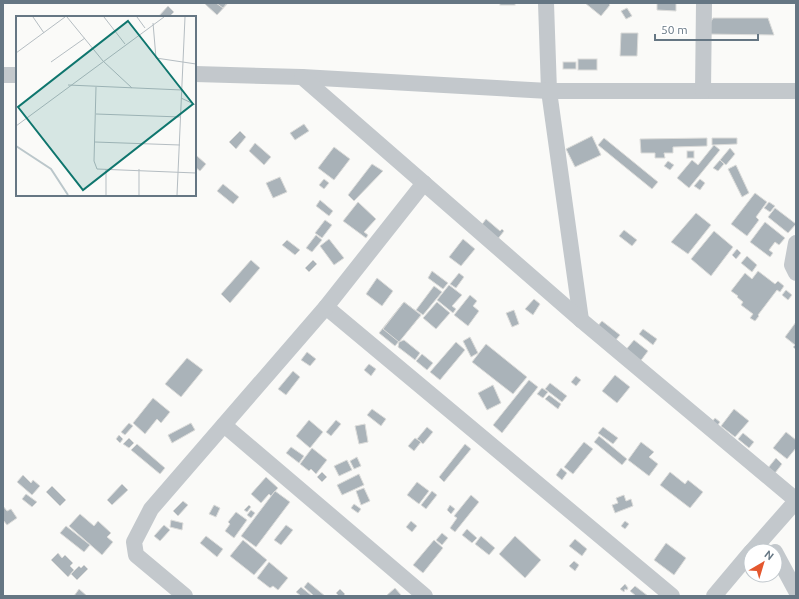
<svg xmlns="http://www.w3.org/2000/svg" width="799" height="599" font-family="Ubuntu,sans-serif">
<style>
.building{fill:#aab3b9;stroke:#dcdcda}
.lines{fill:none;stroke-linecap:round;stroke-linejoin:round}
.minor{stroke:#c3c8cc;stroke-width:16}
.inset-river{fill:none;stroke:#bbc7cb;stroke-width:2}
.inset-road{fill:none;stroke:#b5bdc2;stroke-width:1}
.view{fill:#0f766e;fill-opacity:0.15;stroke:#0f766e;stroke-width:2}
.inset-edge{fill:none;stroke:#657683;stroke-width:2}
</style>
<rect width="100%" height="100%" fill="#fafaf8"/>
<!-- building -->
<g class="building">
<path d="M206,3H228L217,15L205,4Z"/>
<path d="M216,3H227L223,8Z"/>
<rect x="500" y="3" width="15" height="2"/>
<path d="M585,3H608L610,5L601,16Z"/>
<path d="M657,3H676V11L657,10Z"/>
<path d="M168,6L174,12L169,17H158Z"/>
<path d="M627,8L632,16L626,19L621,11Z"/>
<path d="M713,18H768L774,35L704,34Z"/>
<path d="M621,33H638L637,56H620Z"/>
<rect x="578" y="59" width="19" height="11"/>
<rect x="563" y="62" width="13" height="7"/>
<path d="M304,124L309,131L295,140L290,133Z"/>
<path d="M240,131L246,137L236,149L229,142Z"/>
<path d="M592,136L601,155L575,167L566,149Z"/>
<path d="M604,138L658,182L652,189L598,145Z"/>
<path d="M707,138V146L673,147V153H664L665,158H655V153H641L640,139Z"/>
<path d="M712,138H737V144L712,145Z"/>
<path d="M255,143L271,157L264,165L249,151Z"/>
<path d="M714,145L720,150L689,188L677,178L692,160L698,165Z"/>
<path d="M334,147L350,159L334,180L318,168Z"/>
<path d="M730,148L735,154L726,165L720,160Z"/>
<rect x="687" y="151" width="7" height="7"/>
<path d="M197,156L206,164L200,171L195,167V158Z"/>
<path d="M720,160L724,164L718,171L713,168Z"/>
<path d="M668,161L674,165L670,170L664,166Z"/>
<path d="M372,164L383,171L354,201L348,195Z"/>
<path d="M736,165L749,193L742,197L728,169Z"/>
<path d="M280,177L287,192L273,198L266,183Z"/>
<path d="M324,179L329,183L324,189L319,185Z"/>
<path d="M700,179L705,183L700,190L694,186Z"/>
<path d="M223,184L239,197L233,204L217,191Z"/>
<path d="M755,193L767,202L756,217L759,220L747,236L731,224Z"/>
<path d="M320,200L333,211L329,216L316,206Z"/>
<path d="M358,202L376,219L364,232L368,235L366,238L343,221Z"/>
<path d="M769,202L775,206L770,212L764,208Z"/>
<path d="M775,208L796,224L788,233L768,217Z"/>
<path d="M696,213L711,225L688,254L671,242Z"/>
<path d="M486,219L500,231L502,229L504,231L497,240L480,227Z"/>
<path d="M325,220L332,225L322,238L315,233Z"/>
<path d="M765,222L785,238L779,245L775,242L769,250L773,253L770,257L750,242Z"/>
<path d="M624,230L637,240L632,246L619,236Z"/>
<path d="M714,231L733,247L711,276L691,259Z"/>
<path d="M316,235L322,240L312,252L306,248Z"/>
<path d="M329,239L344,258L334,265L320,246Z"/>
<path d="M463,239L475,249L461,266L449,257Z"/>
<path d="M287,240L300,250L295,255L282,245Z"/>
<path d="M737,249L741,253L736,259L732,255Z"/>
<path d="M747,256L757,265L752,272L741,263Z"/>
<path d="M251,260L260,268L230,303L221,294Z"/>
<path d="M313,260L317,264L309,272L305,268Z"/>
<path d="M432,271L448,283L443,289L428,278Z"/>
<path d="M758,271L775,284L778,281L784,286L780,292L777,290L758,315L759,316L755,321L750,318L753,314L741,305L743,302L737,297L738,296L731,291L745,273L752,279Z"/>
<path d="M459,273L464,277L456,288L450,284Z"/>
<path d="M377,278L393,291L382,306L366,294Z"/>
<path d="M449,285L462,295L452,306L456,309L453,313L437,300Z"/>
<path d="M434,286L442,292L423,315L416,310Z"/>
<path d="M786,290L792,295L788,300L782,295Z"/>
<path d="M470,295L477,301L473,306L479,311L468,326L454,315Z"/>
<path d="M534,299L540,304L533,315L525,309Z"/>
<path d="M404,302L421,315L395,346L379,333Z"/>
<path d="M404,302L421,315L399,342L383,329Z"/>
<path d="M437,302L450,313L436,329L423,318Z"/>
<path d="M514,310L519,324L512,327L506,313Z"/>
<path d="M602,321L620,335L614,342L596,328Z"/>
<path d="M796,322V350L793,347L795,345L785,337Z"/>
<path d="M643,329L657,339L653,345L639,334Z"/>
<path d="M470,337L478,353L471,357L463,341Z"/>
<path d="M404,340L420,353L415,360L398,347L399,342Z"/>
<path d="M634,340L648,351L639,363L624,352Z"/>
<path d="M456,342L465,350L440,380L430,372Z"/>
<path d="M486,344L527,377L513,394L472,362Z"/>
<path d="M307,352L316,359L310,366L301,360Z"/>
<path d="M422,354L433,363L427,370L416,361Z"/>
<path d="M187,358L203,370L181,397L165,384Z"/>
<path d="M369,364L376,369L371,376L364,370Z"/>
<path d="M293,371L300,377L286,395L278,389Z"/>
<path d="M615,375L630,387L617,403L602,391Z"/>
<path d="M576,376L581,380L576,386L571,382Z"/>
<path d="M529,380L538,387L502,433L493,425Z"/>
<path d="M550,383L567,396L562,402L545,389Z"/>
<path d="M493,385L501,403L487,410L478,393Z"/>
<path d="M542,388L548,392L543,398L537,394Z"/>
<path d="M549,395L561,404L558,409L545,399Z"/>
<path d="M153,398L170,412L161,423L157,419L145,434L133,423Z"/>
<path d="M372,409L386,419L381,426L367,415Z"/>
<path d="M734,409L749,421L735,437L721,426Z"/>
<path d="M715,418L720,422L717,426L712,422Z"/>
<path d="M309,420L323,432L310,448L296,436Z"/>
<path d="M336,420L341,424L331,436L326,432Z"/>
<path d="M129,423L133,426L125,435L121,432Z"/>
<path d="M191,423L195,430L172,443L168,435Z"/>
<path d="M365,424L368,442L359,444L355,426Z"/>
<path d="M427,427L433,432L423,444L417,439Z"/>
<path d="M603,427L618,438L613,444L598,433Z"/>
<path d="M786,432L796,440V448L787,459L773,448Z"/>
<path d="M743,433L754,442L749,448L738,439Z"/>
<path d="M119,435L123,439L120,443L116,439Z"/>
<path d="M599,436L627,459L622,465L594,442Z"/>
<path d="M129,438L134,443L129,448L123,444Z"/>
<path d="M415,438L421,442L414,451L408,446Z"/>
<path d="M584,442L593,449L573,474L564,467Z"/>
<path d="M641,442L654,452L649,457L658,464L649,476L628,460Z"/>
<path d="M137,444L165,468L160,474L131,450Z"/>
<path d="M465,444L471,449L444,482L439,477Z"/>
<path d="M291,447L304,456L299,463L286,453Z"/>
<path d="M312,448L327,460L316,474L311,469L309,471L300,464Z"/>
<path d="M357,457L361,466L354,469L350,461Z"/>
<path d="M776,458L782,464L775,473L768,468Z"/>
<path d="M347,460L352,470L339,476L334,466Z"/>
<path d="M561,468L567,473L562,480L556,475Z"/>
<path d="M322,472L327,477L322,482L317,477Z"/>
<path d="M670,472L685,484L688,480L703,492L690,508L660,485Z"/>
<path d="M359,474L364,485L342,495L337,485Z"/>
<path d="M23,475L31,483L33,480L40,486L32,495L17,482Z"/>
<path d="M266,477L278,488L271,496L269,494L261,503L251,494Z"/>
<path d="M417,482L429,491L419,504L407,495Z"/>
<path d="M122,484L128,490L112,505L107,500Z"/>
<path d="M52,486L66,500L60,506L46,492Z"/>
<path d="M364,488L370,501L361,505L356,491Z"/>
<path d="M275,491L290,502L256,547L241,536Z"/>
<path d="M432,491L437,495L426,509L421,505Z"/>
<path d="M26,494L37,502L32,507L22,499Z"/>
<path d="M471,495L479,502L455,532L450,528L457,518L454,516Z"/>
<path d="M624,495L626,501L631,499L633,506L615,513L612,505L618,503L616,498Z"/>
<path d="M183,501L188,505L178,516L173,511Z"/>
<path d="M354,504L361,509L358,513L351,508Z"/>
<path d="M214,505L220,508L216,517L209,514Z"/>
<path d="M249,505L251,507L247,512L244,510Z"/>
<path d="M450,505L455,509L451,514L447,510Z"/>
<path d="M3,506L7,511L11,509L17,518L7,525L3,520Z"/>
<path d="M251,510L255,513L251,518L247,515Z"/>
<path d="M236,512L247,520L234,538L225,531L230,524L228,522Z"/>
<path d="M80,514L94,526L98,521L111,533L107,537L113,542L102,555L69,526Z"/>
<path d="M171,520L183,523L182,530L170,527Z"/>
<path d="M411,521L417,526L412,532L406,527Z"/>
<path d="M625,521L629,524L625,529L621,526Z"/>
<path d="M164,525L170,530L160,541L154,536Z"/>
<path d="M286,525L293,530L281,545L274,540Z"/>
<path d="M66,526L90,545L84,552L60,533Z"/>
<path d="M467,529L477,538L472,543L462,535Z"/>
<path d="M442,533L448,538L442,545L436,540Z"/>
<path d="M206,536L223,549L217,557L200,543Z"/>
<path d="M481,536L495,548L489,555L475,544Z"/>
<path d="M515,536L541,560L525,578L499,554Z"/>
<path d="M575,539L587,549L582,556L569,546Z"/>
<path d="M243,540L267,560L254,575L230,556Z"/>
<path d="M434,540L443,548L423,573L413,565Z"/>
<path d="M666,543L686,558L674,575L654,560Z"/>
<path d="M58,553L62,558L65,555L73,563L70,566L74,570L68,577L51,560Z"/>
<path d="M574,561L579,565L575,571L569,566Z"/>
<path d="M269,562L288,578L278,590L273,586L270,588L257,578Z"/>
<path d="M84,565L88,569L77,580L71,574L79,566L81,568Z"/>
<path d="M308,582L325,596H314L304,587Z"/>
<path d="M625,584L628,588L627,590L625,589L624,592L620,589Z"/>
<path d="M635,586L648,596H636L630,591Z"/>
<path d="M301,587L312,596H301L296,592Z"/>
<path d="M395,588L401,595L400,596H386Z"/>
<path d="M79,589L87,596H74Z"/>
<path d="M340,589L345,594L343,596H339L336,593Z"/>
</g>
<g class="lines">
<!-- minor -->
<g class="minor">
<path d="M546,3L549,91L581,320"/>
<path d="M195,74L302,77L549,91H796"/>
<path d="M3,75H17"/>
<path d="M302,77L581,320L796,500"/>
<path d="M703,91L704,3"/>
<path d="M796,243L792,265L796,273"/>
<path d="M326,307L672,596"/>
<path d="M224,425L425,596"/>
<path d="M752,551L796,501"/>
<path d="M775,552L796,591"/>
<path d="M185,596L136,555L134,542L151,509L326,307L424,183"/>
<path d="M714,596L751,552"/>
</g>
</g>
<!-- overview -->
<g transform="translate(16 16)">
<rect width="180" height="180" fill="#fafaf8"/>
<path class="inset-river" d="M0,130L35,153L52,179"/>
<path class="inset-road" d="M17,1L28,17M51,1L87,45L116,72M88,1L109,28M121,1L129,12M137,7L140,42L180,48M0,37L49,1M35,46L69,22M52,69L166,74M80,71L78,145L81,153L180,157M165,82L180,89M80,98L165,101M0,110L148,1M79,126L164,129M90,179V153M123,179V153M161,179L169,1"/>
<path class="view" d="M112,5L177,88L67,174L2,91Z"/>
<rect width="180" height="180" class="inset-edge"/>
</g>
<!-- border -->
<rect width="799" height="599" fill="none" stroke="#657683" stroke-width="8"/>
<!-- north arrow -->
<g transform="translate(763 563) rotate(38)"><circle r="19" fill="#ffffff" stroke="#c1c8cd"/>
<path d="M0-3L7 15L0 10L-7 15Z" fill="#e4572e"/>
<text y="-6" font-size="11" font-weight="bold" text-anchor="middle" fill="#657683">N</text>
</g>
<!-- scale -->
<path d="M655 34v6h103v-6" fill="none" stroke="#657683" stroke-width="2"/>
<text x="661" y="34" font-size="12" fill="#657683" stroke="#ffffff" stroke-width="3" paint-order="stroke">50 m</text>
</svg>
